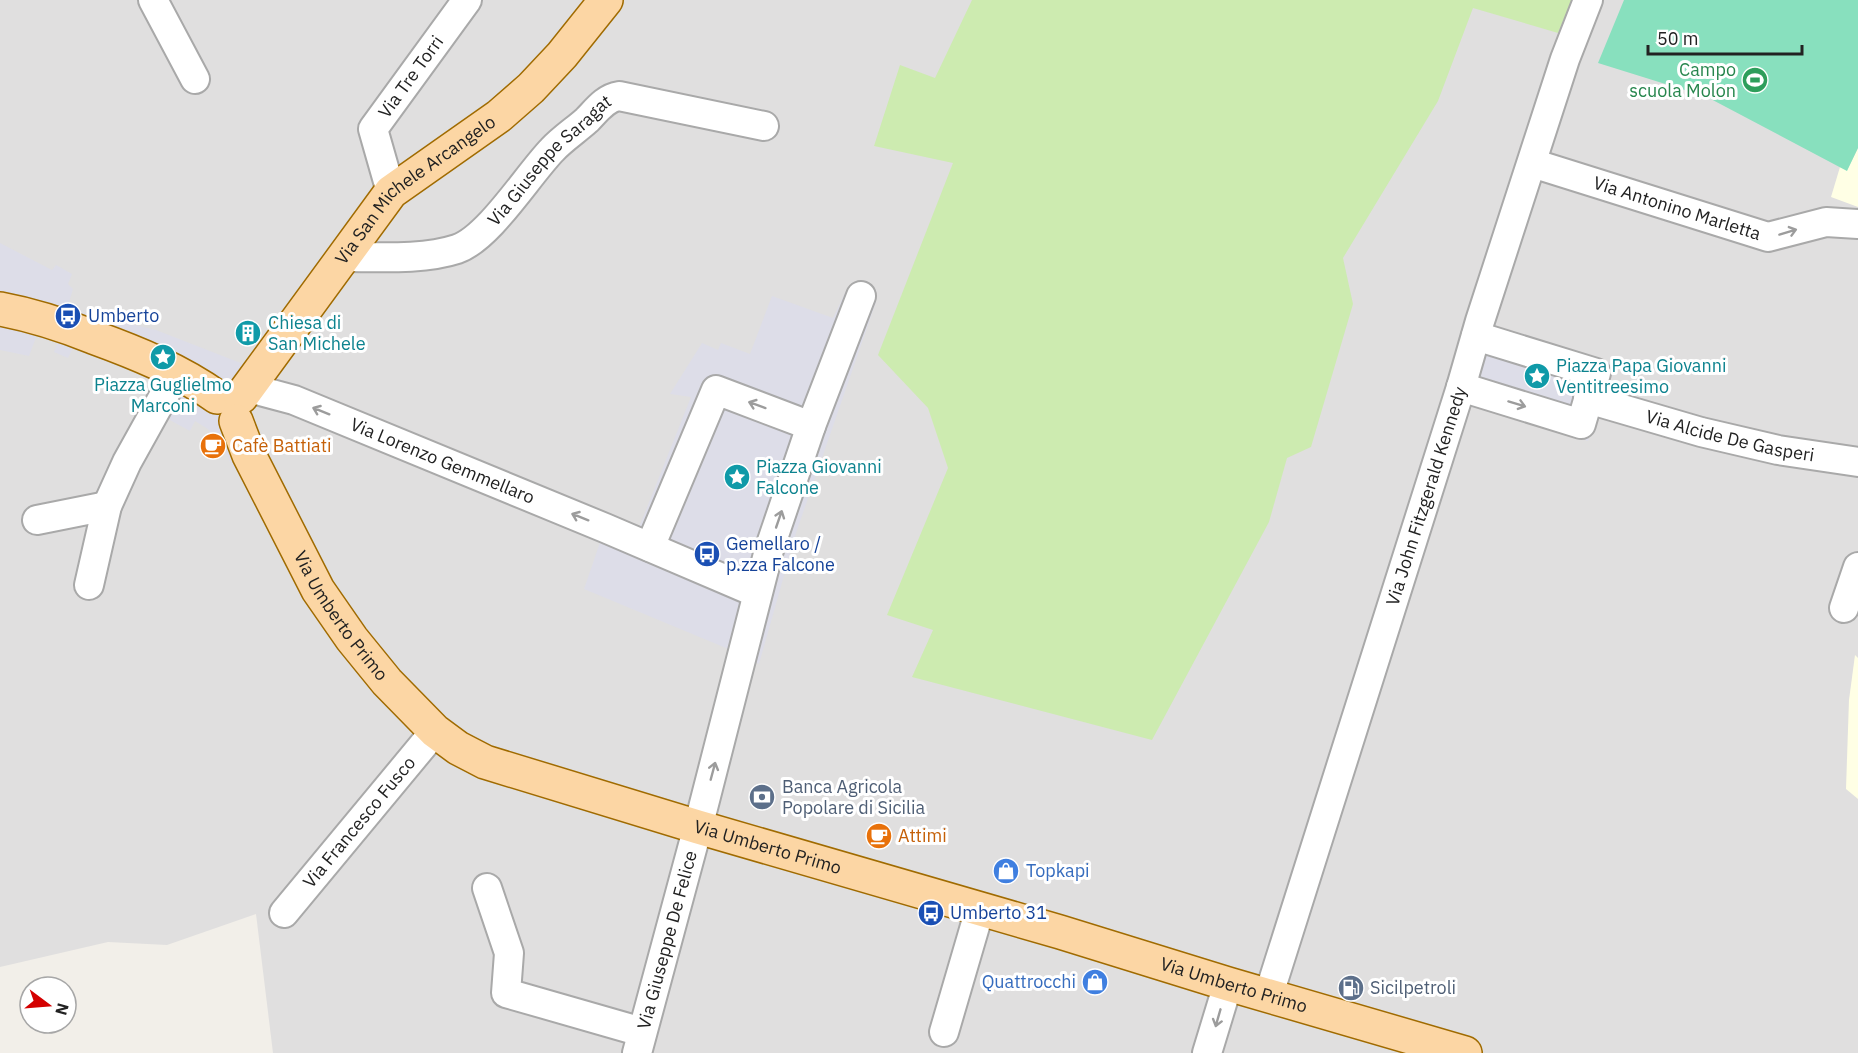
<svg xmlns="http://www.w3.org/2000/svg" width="1858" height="1053" font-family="'IBM Plex Sans',sans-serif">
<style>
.residential{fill:#e0dfdf}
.education{fill:#ffffe5}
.grass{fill:#cdebb0}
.pitch{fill:#88e0be}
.plaza{fill:#dddde8}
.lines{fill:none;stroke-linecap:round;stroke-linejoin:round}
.minor-casing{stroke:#a9a9a9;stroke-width:32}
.major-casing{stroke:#a06b00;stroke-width:36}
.minor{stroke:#fff;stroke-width:28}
.major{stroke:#fcd6a4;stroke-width:33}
.oneway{stroke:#9c9c9c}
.labels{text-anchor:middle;stroke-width:6;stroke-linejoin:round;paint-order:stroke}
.leisure-label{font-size:18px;fill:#27864d;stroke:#fff;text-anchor:end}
.street-label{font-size:18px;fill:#222;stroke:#fff}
.transit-label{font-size:18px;fill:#164399;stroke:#fff;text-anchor:start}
.culture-label{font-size:18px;fill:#0d838f;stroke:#fff;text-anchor:start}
.food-label{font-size:18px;fill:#c56008;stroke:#fff;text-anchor:start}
.service-label{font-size:18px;fill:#4e5e75;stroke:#fff;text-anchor:start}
.shop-label{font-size:18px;fill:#366cbe;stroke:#fff;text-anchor:start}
</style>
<rect width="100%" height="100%" fill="#f2efe9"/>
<!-- residential -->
<path class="residential" d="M0,0H1858V1053H273L256,914L167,945L108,942L0,967Z"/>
<!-- education -->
<g class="education">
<path d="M1858,148V207L1831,197L1840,167L1847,170Z"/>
<path d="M1855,655L1858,658V799L1846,789L1849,700Z"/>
</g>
<!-- grass -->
<path class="grass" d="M972,0H1572L1558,33L1473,8L1438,101L1343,258L1353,304L1311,447L1287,458L1269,522L1152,740L912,677L933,630L887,615L948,468L928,408L878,355L953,163L874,146L900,65L935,78Z"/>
<!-- pitch -->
<path class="pitch" d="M1624,0H1858V148L1847,171L1707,97L1598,63Z"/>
<!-- plaza -->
<g class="plaza">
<path d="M0,243L52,270L56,265L72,274L68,284L73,289L67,309L156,330L261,371L241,396L249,455L234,470L226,454L208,429L195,421L190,431L155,412L168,387L74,346L68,358L54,352L59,339L38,332L29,356L0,350Z"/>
<path d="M846,291L876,302L796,533L759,664L726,648L584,589L605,528L634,540L691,397L670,394L702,343L718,350L721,343L750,354L772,296L833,318Z"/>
<path d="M1480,321L1613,364L1588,441L1457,399Z"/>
</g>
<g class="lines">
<defs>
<g id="minor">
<path d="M153,0L195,79"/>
<path id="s1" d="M1532,163L1768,237L1826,222L1858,224"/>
<path id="s2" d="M391,192L373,129L467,0"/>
<path id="s3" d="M343,257C378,257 424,260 457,249C489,238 527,176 552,150C562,139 576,130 587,120C596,111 605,98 619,96L764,126"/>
<path d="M1461,387L1581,424L1596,373L1476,336"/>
<path id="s4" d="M249,388L294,400L605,528L757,593"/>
<path id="s5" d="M1588,399L1701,432L1778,450L1858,462"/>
<path d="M37,520L107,506"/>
<path d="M650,547L716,390L811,426"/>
<path d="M89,585L107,506L127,462L177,372"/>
<path d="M1844,608L1858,567"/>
<path d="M487,888L509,953L506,993L642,1032"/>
<path id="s6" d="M284,913L435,731"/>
<path id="s7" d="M1269,994L1461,387L1480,321L1565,59L1588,0"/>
<path d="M944,1032L980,909"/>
<path id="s8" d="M637,1053L703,808L769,550L811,426L861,296"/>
<path d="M1207,1053L1228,984"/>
</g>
<g id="major">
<path d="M0,309C32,315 63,325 93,337C137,353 179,370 217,397"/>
<path id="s9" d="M241,397L391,192L499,116L531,88L562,55L606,0"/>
<path id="s10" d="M236,421L249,455L318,590L352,639L387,682L435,731L458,748L485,762L698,827L1060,932L1228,984L1465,1053"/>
</g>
</defs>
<!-- minor casing -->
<use href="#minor" class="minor-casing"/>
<!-- major casing -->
<use href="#major" class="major-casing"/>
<!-- minor -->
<use href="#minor" class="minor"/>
<!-- major -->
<use href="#major" class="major"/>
</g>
<!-- one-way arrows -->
<defs><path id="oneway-shaft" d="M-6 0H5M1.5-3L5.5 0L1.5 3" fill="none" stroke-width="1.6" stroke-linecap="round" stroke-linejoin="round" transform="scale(1.5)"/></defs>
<g class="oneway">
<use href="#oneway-shaft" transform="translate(1788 232) rotate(-17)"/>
<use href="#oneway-shaft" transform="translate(1517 404) rotate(17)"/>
<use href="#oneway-shaft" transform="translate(757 405) rotate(-160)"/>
<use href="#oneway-shaft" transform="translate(321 411) rotate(-158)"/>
<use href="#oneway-shaft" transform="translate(580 517) rotate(-158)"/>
<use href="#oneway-shaft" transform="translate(779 519) rotate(-71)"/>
<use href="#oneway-shaft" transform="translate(713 771) rotate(-75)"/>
<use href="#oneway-shaft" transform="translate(1218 1018) rotate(106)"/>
</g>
<!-- icons -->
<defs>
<symbol id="stadium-disc" viewBox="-11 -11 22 22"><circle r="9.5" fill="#2e9e5b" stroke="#fff"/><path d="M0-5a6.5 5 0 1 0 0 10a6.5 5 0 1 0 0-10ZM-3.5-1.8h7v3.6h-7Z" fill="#fff"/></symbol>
<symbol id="bus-disc" viewBox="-11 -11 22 22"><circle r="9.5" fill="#1a4fb4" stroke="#fff"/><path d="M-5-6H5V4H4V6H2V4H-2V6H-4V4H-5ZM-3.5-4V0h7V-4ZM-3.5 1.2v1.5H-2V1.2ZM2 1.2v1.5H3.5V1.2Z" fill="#fff"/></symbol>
<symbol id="building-disc" viewBox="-11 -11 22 22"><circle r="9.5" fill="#0f9aa8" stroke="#fff"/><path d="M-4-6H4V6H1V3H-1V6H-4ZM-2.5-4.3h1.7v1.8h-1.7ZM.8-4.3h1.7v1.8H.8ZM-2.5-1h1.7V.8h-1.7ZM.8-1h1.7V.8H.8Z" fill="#fff"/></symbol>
<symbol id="sight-disc" viewBox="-11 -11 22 22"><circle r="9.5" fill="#0f9aa8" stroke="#fff"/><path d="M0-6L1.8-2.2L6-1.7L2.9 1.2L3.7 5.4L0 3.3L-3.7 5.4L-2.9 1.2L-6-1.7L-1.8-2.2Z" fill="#fff"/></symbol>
<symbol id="cafe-disc" viewBox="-11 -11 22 22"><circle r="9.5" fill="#e8710a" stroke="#fff"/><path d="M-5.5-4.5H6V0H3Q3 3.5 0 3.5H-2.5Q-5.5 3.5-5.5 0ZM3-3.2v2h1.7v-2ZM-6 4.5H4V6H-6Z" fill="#fff"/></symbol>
<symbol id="bank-disc" viewBox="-11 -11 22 22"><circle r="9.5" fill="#5c6f8a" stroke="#fff"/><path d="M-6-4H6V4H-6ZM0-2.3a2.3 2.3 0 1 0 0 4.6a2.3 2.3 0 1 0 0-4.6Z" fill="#fff"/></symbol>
<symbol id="shop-disc" viewBox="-11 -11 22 22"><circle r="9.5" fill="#3f7fe0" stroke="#fff"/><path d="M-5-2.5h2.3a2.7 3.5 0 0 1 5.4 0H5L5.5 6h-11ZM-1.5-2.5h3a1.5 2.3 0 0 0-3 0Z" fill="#fff"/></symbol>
<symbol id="fuel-disc" viewBox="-11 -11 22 22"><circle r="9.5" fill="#5c6f8a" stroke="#fff"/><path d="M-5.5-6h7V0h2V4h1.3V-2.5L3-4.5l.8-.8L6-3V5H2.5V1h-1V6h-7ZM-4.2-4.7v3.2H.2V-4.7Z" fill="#fff"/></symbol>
</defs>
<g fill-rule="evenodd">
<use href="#stadium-disc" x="1740" y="65" width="30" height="30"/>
<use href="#bus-disc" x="53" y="301" width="30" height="30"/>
<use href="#building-disc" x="233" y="318" width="30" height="30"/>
<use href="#sight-disc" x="148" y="342" width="30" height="30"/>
<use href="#sight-disc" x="1522" y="361" width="30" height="30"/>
<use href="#cafe-disc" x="198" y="431" width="30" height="30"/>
<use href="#sight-disc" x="722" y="462" width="30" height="30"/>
<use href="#bus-disc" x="692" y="539" width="30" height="30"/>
<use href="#bank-disc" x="747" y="782" width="30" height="30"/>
<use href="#cafe-disc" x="864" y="821" width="30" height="30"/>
<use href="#shop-disc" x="991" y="856" width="30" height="30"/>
<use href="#bus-disc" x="916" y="898" width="30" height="30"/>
<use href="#shop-disc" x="1080" y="967" width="30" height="30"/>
<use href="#fuel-disc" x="1336" y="973" width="30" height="30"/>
</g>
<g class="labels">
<!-- leisure labels -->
<g class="leisure-label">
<text x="1736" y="76">Campo<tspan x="1736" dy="21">scuola Molon</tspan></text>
</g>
<!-- street labels -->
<g class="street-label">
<text dy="6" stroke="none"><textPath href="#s2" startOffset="130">Via Tre Torri</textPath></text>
<text dy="6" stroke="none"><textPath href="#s3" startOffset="244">Via Giuseppe Saragat</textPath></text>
<text dy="6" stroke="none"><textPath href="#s9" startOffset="273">Via San Michele Arcangelo</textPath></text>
<text dy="6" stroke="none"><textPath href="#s1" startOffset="152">Via Antonino Marletta</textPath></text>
<text dy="6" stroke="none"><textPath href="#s5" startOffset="147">Via Alcide De Gasperi</textPath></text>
<text dy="6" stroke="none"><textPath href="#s4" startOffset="207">Via Lorenzo Gemmellaro</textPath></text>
<text dy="6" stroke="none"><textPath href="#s7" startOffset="522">Via John Fitzgerald Kennedy</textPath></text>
<text dy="6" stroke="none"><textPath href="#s10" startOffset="222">Via Umberto Primo</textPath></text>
<text dy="6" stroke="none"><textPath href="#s6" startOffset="118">Via Francesco Fusco</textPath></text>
<text dy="6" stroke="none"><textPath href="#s10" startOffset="726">Via Umberto Primo</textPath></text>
<text dy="6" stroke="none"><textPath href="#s8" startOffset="117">Via Giuseppe De Felice</textPath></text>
<text dy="6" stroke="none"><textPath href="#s10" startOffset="1212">Via Umberto Primo</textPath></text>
</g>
<!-- transit labels -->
<g class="transit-label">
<text x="88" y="322">Umberto</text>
<text x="726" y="550">Gemellaro /<tspan x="726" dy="21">p.zza Falcone</tspan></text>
<text x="950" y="919">Umberto 31</text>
</g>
<!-- culture labels -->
<g class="culture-label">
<text x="268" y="329">Chiesa di<tspan x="268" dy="21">San Michele</tspan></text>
<text x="1556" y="372">Piazza Papa Giovanni<tspan x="1556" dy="21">Ventitreesimo</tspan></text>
<text x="163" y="391" text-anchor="middle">Piazza Guglielmo<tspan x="163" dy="21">Marconi</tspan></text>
<text x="756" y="473">Piazza Giovanni<tspan x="756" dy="21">Falcone</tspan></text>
</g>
<!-- food labels -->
<g class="food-label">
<text x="232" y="452">Cafè Battiati</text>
<text x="898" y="842">Attimi</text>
</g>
<!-- service labels -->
<g class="service-label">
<text x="782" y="793">Banca Agricola<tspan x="782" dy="21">Popolare di Sicilia</tspan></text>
<text x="1370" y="994">Sicilpetroli</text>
</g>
<!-- shop labels -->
<g class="shop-label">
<text x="1026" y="877">Topkapi</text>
<text x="1076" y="988" text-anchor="end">Quattrocchi</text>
</g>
</g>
<!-- north arrow -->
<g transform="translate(48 1005) rotate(106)"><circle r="28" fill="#ffffff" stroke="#a7a7a7" stroke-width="1.5"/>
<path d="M0-4.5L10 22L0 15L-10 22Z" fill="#d40000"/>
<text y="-9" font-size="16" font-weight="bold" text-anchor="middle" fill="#222222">N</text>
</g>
<!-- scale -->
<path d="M1648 45v9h154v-9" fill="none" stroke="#222222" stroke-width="3"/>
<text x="1657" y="45" font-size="18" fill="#222222" stroke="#ffffff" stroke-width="4.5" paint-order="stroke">50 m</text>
</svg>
